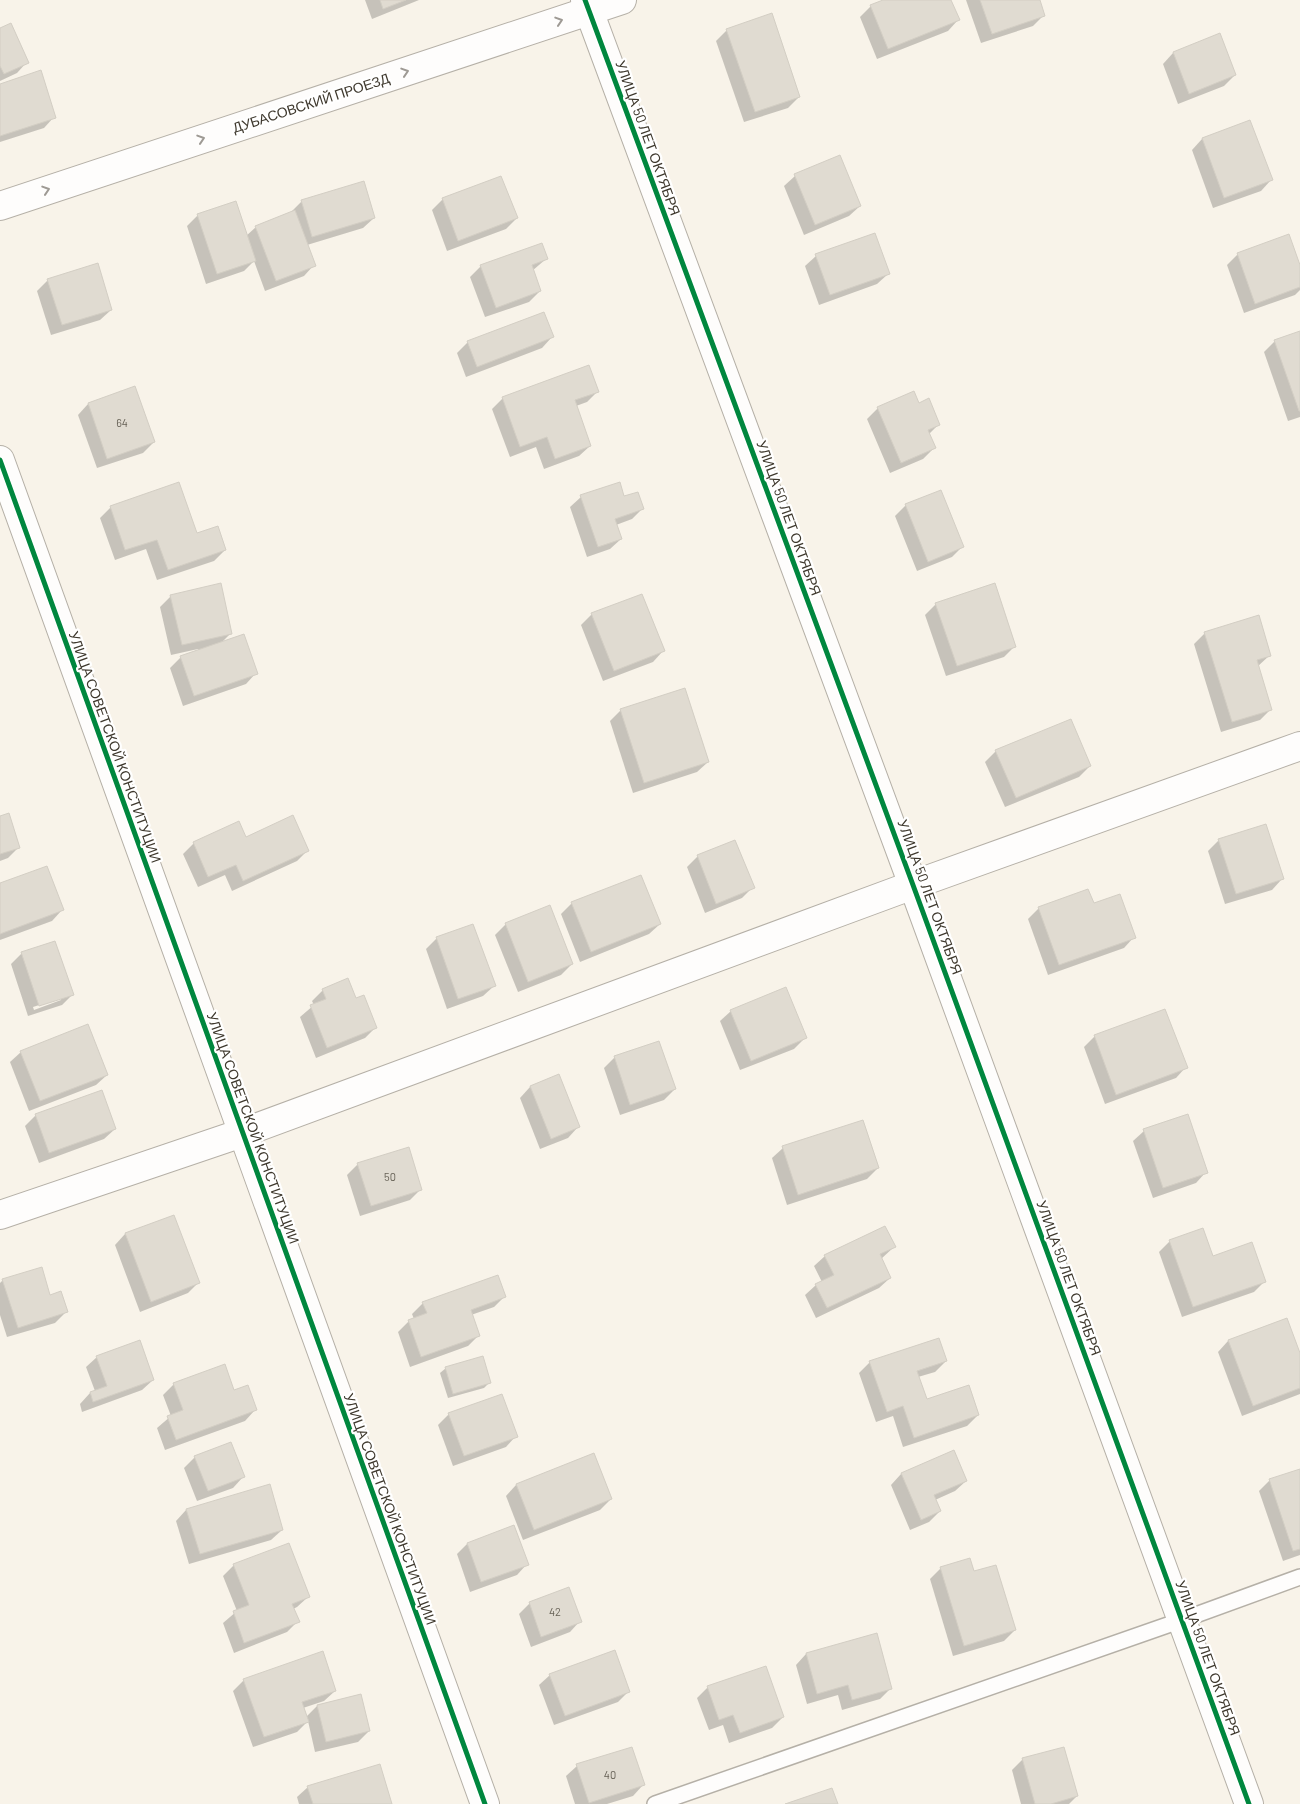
<svg xmlns="http://www.w3.org/2000/svg" width="1300" height="1804" font-family="Barlow,sans-serif">
<style>
.shadow{fill:#0003;fill-rule:evenodd}
.building{fill:#e0dbd1;stroke:#d3cec4}
.lines{fill:none;stroke-linecap:round;stroke-linejoin:round}
.service-casing{stroke:#b5b0a7;stroke-width:18}
.minor-casing{stroke:#b5b0a7;stroke-width:30}
.primary-casing{stroke:#b5b0a7;stroke-width:30}
.service{stroke:#fefdfc;stroke-width:15}
.minor{stroke:#fefdfc;stroke-width:28}
.primary{stroke:#fefdfc;stroke-width:28}
.cycleway-casing{stroke:#fff;stroke-width:8}
.cycleway{stroke:#00873e;stroke-width:5}
.oneway{stroke:#9e9a94}
.labels{text-anchor:middle;stroke-width:4.5;stroke-linejoin:round;paint-order:stroke}
.number-label{font-size:11px;fill:#676257}
.street-label{font-size:14px;fill:#3e382d;stroke:#fff}
</style>
<rect width="100%" height="100%" fill="#f8f3e9"/>
<!-- shadow -->
<g class="shadow">
<path d="M365,0H419L372,19Z"/>
<path d="M886,0H950L958,20L948,31L877,59L860,17L871,6Z"/>
<path d="M966,0H1038L1044,15L1033,26L981,43Z"/>
<path d="M0,30L27,62L17,73L0,81Z"/>
<path d="M727,30L799,97L788,108L744,122L716,41Z"/>
<path d="M1173,53L1235,75L1224,86L1178,104L1163,64Z"/>
<path d="M0,85L54,117L44,128L0,142Z"/>
<path d="M1250,122L1271,180L1261,191L1213,208L1192,150L1202,139Z"/>
<path d="M795,176L860,206L849,216L804,235L784,186Z"/>
<path d="M443,199L517,218L506,229L447,251L432,210Z"/>
<path d="M302,201L374,218L363,228L307,245L314,265L304,276L265,291L254,261L244,271L206,284L187,226L198,215L246,236L256,227L291,212Z"/>
<path d="M1288,236L1300,269V290L1295,295L1244,313L1227,265L1237,255Z"/>
<path d="M816,256L888,274L877,284L819,305L805,266Z"/>
<path d="M546,259L532,271L540,291L529,302L485,317L470,277L481,266Z"/>
<path d="M48,280L111,310L100,320L51,335L37,291Z"/>
<path d="M1300,333V417L1288,421L1264,352L1275,341Z"/>
<path d="M552,337L542,348L466,377L457,353L468,342Z"/>
<path d="M598,391L587,402L576,406L590,446L579,456L544,469L536,447L510,457L492,409L503,398Z"/>
<path d="M88,404L154,442L143,453L97,468L78,415Z"/>
<path d="M918,405L939,424L929,434L934,448L923,459L890,473L867,419L878,408Z"/>
<path d="M581,497L623,498L643,508L632,519L616,525L621,539L610,549L587,557L570,507Z"/>
<path d="M906,505L963,546L952,557L917,571L895,516Z"/>
<path d="M111,507L196,535L225,550L214,561L157,580L146,549L115,560L100,518Z"/>
<path d="M171,596L231,633L221,643L256,673L246,684L183,706L170,668L181,657L199,651L198,649L171,655L160,607Z"/>
<path d="M936,604L1015,646L1004,657L946,676L925,615Z"/>
<path d="M592,614L663,651L653,662L603,681L581,625Z"/>
<path d="M1205,633L1270,655L1257,667L1271,709L1260,720L1221,732L1194,644Z"/>
<path d="M621,710L708,762L697,772L633,793L610,721Z"/>
<path d="M996,751L1090,766L1079,777L1005,807L985,762Z"/>
<path d="M0,817L19,847L8,858L0,861Z"/>
<path d="M245,838L307,851L297,861L232,891L225,875L198,887L183,854L194,843Z"/>
<path d="M1219,840L1282,879L1272,890L1225,904L1208,851Z"/>
<path d="M734,842L753,887L742,898L705,913L687,867L697,857Z"/>
<path d="M640,876L660,924L649,934L580,962L561,914L572,903Z"/>
<path d="M0,885L62,910L52,921L0,940Z"/>
<path d="M1039,908L1134,937L1124,948L1048,975L1028,919Z"/>
<path d="M506,924L572,964L561,975L518,992L495,935Z"/>
<path d="M437,938L494,986L483,996L447,1009L426,949Z"/>
<path d="M22,953L72,995L62,1005L28,1016L11,964ZM61,998V1000L34,1010L33,1007Z"/>
<path d="M323,990L356,1000L376,1027L365,1038L316,1058L300,1017L314,1005L312,1001Z"/>
<path d="M731,1011L805,1038L794,1049L740,1070L720,1021Z"/>
<path d="M1095,1036L1186,1067L1176,1078L1105,1104L1084,1047Z"/>
<path d="M21,1052L107,1075L96,1085L29,1111L10,1062Z"/>
<path d="M615,1057L675,1089L664,1100L620,1115L604,1068Z"/>
<path d="M558,1076L578,1127L568,1138L540,1149L520,1098L530,1087Z"/>
<path d="M36,1115L115,1129L104,1139L39,1163L25,1126Z"/>
<path d="M1144,1131L1206,1172L1196,1183L1153,1198L1133,1141Z"/>
<path d="M783,1148L878,1168L867,1179L787,1205L772,1158Z"/>
<path d="M358,1164L421,1189L410,1200L360,1216L347,1175Z"/>
<path d="M173,1216L199,1282L188,1293L140,1312L115,1245L125,1234Z"/>
<path d="M1170,1241L1212,1258L1265,1281L1254,1292L1182,1317L1159,1252Z"/>
<path d="M894,1247L881,1259L890,1278L879,1288L816,1318L805,1295L816,1285L822,1282L814,1266L825,1256Z"/>
<path d="M3,1280L49,1296L66,1312L55,1323L7,1337L0,1315V1283Z"/>
<path d="M505,1296L494,1307L471,1315L479,1335L468,1346L410,1367L398,1332L409,1321L414,1319L412,1314L423,1303Z"/>
<path d="M1286,1319L1300,1357V1394L1242,1416L1218,1352L1228,1341Z"/>
<path d="M97,1357L153,1380L142,1390L82,1412L80,1404L90,1393L95,1391L86,1367Z"/>
<path d="M946,1361L935,1372L918,1377L926,1401L978,1415L967,1426L903,1447L893,1416L876,1422L859,1373L870,1362Z"/>
<path d="M446,1368L489,1383L484,1388L448,1398L440,1373Z"/>
<path d="M174,1384L233,1392L255,1410L245,1421L165,1450L157,1428L171,1416L163,1395Z"/>
<path d="M449,1414L516,1436L506,1447L453,1466L438,1425Z"/>
<path d="M953,1452L966,1481L955,1491L935,1500L940,1511L929,1522L910,1530L891,1485L901,1474Z"/>
<path d="M593,1454L611,1499L600,1510L523,1540L506,1496L516,1485Z"/>
<path d="M195,1457L243,1477L233,1488L197,1501L184,1468Z"/>
<path d="M1300,1470V1555L1283,1561L1259,1491L1270,1480Z"/>
<path d="M186,1510L282,1530L271,1540L189,1564L176,1521Z"/>
<path d="M513,1527L527,1564L517,1575L470,1592L457,1554L467,1544Z"/>
<path d="M234,1565L308,1597L297,1607L293,1609L298,1621L287,1632L234,1653L223,1623L237,1611L223,1576Z"/>
<path d="M941,1568L973,1573L1015,1630L1004,1641L953,1656L930,1579Z"/>
<path d="M530,1603L580,1621L570,1632L531,1647L519,1614Z"/>
<path d="M876,1635L891,1688L880,1699L842,1710L838,1695L807,1704L796,1665L806,1654Z"/>
<path d="M550,1675L629,1691L618,1702L554,1725L539,1685Z"/>
<path d="M244,1680L335,1691L324,1701L303,1708L306,1717L317,1706L369,1731L358,1742L315,1752L308,1721L297,1732L253,1747L233,1691Z"/>
<path d="M708,1687L783,1717L772,1728L729,1743L723,1725L709,1730L697,1698Z"/>
<path d="M1063,1748L1077,1796L1069,1804H1021L1012,1770L1022,1760Z"/>
<path d="M577,1766L643,1785L633,1796L607,1804H575L566,1776Z"/>
<path d="M308,1787L390,1804H299L297,1797Z"/>
</g>
<!-- building -->
<g class="building">
<path d="M380,0H406L383,9Z"/>
<path d="M883,0H951L960,20L888,49L870,5Z"/>
<path d="M980,0H1040L1045,16L992,34Z"/>
<path d="M772,13L800,97L755,112L726,29Z"/>
<path d="M11,23L29,63L4,74L0,66V28Z"/>
<path d="M1220,33L1236,75L1189,94L1173,52Z"/>
<path d="M41,70L56,118L0,136V84Z"/>
<path d="M1250,120L1273,180L1224,198L1202,138Z"/>
<path d="M840,155L861,206L815,225L794,174Z"/>
<path d="M501,176L518,218L458,241L442,198Z"/>
<path d="M364,181L375,218L312,237L301,200Z"/>
<path d="M236,201L256,261L217,274L197,214Z"/>
<path d="M295,210L316,266L276,281L255,226Z"/>
<path d="M875,233L890,274L830,295L815,254Z"/>
<path d="M1289,234L1300,265V287L1255,304L1237,253Z"/>
<path d="M542,243L548,259L532,265L541,291L496,308L480,265Z"/>
<path d="M98,263L112,310L62,325L47,279Z"/>
<path d="M544,312L554,337L477,367L467,341Z"/>
<path d="M1300,331V411H1299L1274,340Z"/>
<path d="M589,365L599,392L575,400L591,446L555,459L547,437L520,447L502,397Z"/>
<path d="M135,386L155,442L107,459L88,403Z"/>
<path d="M914,391L919,403L929,398L940,425L928,430L936,448L901,463L877,407Z"/>
<path d="M179,482L197,533L218,526L226,550L168,570L157,540L125,550L110,506Z"/>
<path d="M620,482L624,496L638,492L644,509L615,519L622,539L598,547L580,495Z"/>
<path d="M941,490L964,547L928,562L905,504Z"/>
<path d="M221,583L232,634L182,645L170,595Z"/>
<path d="M995,583L1016,647L957,666L935,603Z"/>
<path d="M642,594L665,651L614,671L591,613Z"/>
<path d="M1259,615L1271,656L1257,660L1272,710L1232,722L1204,632Z"/>
<path d="M244,634L258,674L194,696L180,656Z"/>
<path d="M685,688L709,762L644,783L620,709Z"/>
<path d="M1071,719L1091,766L1016,798L995,750Z"/>
<path d="M9,813L20,848L0,854V816Z"/>
<path d="M293,815L309,851L243,881L236,865L208,877L193,842L239,821L246,837Z"/>
<path d="M1266,824L1284,879L1236,894L1218,839Z"/>
<path d="M735,840L755,888L716,904L697,855Z"/>
<path d="M47,866L64,910L0,934V883Z"/>
<path d="M641,875L661,924L591,952L571,902Z"/>
<path d="M1088,889L1094,903L1120,894L1136,938L1059,965L1038,907Z"/>
<path d="M550,905L573,964L528,982L505,923Z"/>
<path d="M473,924L496,986L458,999L436,937Z"/>
<path d="M55,941L74,995L39,1006L21,952Z"/>
<path d="M348,978L356,998L364,995L377,1028L327,1048L310,1005L326,999L322,989Z"/>
<path d="M786,987L807,1038L751,1061L730,1010Z"/>
<path d="M1165,1009L1188,1068L1116,1095L1094,1035Z"/>
<path d="M88,1024L108,1075L40,1101L20,1051Z"/>
<path d="M659,1041L676,1089L630,1105L614,1056Z"/>
<path d="M559,1074L580,1127L551,1139L530,1086Z"/>
<path d="M102,1090L116,1129L49,1153L35,1114Z"/>
<path d="M1188,1114L1208,1173L1163,1188L1143,1129Z"/>
<path d="M863,1120L879,1168L798,1195L782,1146Z"/>
<path d="M409,1147L422,1190L371,1206L357,1163Z"/>
<path d="M174,1215L200,1283L151,1302L125,1233Z"/>
<path d="M885,1226L896,1247L880,1254L891,1278L827,1308L815,1284L834,1275L824,1255Z"/>
<path d="M1203,1228L1213,1256L1252,1242L1266,1282L1193,1307L1169,1240Z"/>
<path d="M42,1267L50,1295L61,1291L68,1312L18,1328L2,1279Z"/>
<path d="M498,1275L506,1297L471,1310L480,1336L421,1357L408,1320L427,1313L422,1302Z"/>
<path d="M1287,1318L1300,1353V1388L1253,1406L1228,1340Z"/>
<path d="M939,1338L947,1361L917,1371L927,1399L969,1385L979,1415L914,1438L903,1406L887,1412L869,1361Z"/>
<path d="M140,1340L154,1380L93,1402L90,1392L107,1386L96,1356Z"/>
<path d="M483,1356L491,1383L453,1394L445,1367Z"/>
<path d="M225,1364L234,1390L248,1385L257,1410L176,1440L167,1416L183,1410L173,1383Z"/>
<path d="M502,1394L518,1437L464,1456L448,1413Z"/>
<path d="M231,1442L245,1477L208,1491L194,1456Z"/>
<path d="M954,1450L967,1481L934,1495L941,1511L921,1520L901,1473Z"/>
<path d="M594,1453L612,1499L534,1530L516,1484Z"/>
<path d="M1300,1469V1549L1293,1551L1269,1479Z"/>
<path d="M270,1484L283,1530L200,1554L186,1509Z"/>
<path d="M514,1525L529,1565L481,1582L467,1543Z"/>
<path d="M289,1543L310,1597L292,1604L300,1622L244,1643L233,1611L249,1605L233,1564Z"/>
<path d="M970,1558L974,1571L996,1565L1016,1630L964,1646L940,1567Z"/>
<path d="M569,1587L582,1622L541,1637L529,1602Z"/>
<path d="M877,1633L892,1689L852,1700L848,1685L817,1694L806,1653Z"/>
<path d="M615,1650L630,1692L565,1716L549,1674Z"/>
<path d="M323,1651L336,1691L302,1702L309,1722L264,1737L243,1679Z"/>
<path d="M766,1666L784,1717L740,1733L733,1715L719,1720L707,1686Z"/>
<path d="M361,1694L370,1731L326,1742L317,1705Z"/>
<path d="M632,1747L645,1785L589,1803L576,1764Z"/>
<path d="M1064,1747L1078,1796L1051,1804H1035L1022,1758Z"/>
<path d="M380,1764L392,1804H313L307,1786Z"/>
<path d="M832,1788L838,1804H785Z"/>
</g>
<g class="lines">
<defs>
<path id="service" d="M655,1804L1182,1620L1300,1577"/>
<g id="minor">
<path d="M585,0L913,885L1249,1804"/>
<path d="M0,460L485,1804"/>
<path d="M0,1215L242,1133L913,885L1300,746"/>
</g>
<path id="primary" d="M0,206L622,0"/>
</defs>
<!-- service casing -->
<use href="#service" class="service-casing"/>
<!-- minor casing -->
<use href="#minor" class="minor-casing"/>
<!-- primary casing -->
<use href="#primary" class="primary-casing"/>
<!-- service -->
<use href="#service" class="service"/>
<!-- minor -->
<use href="#minor" class="minor"/>
<!-- primary -->
<use href="#primary" class="primary"/>
<defs>
<g id="cycleway">
<path d="M585,0L913,885L1249,1804"/>
<path d="M0,460L485,1804"/>
</g>
</defs>
<!-- cycleway casing -->
<use href="#cycleway" class="cycleway-casing"/>
<!-- cycleway -->
<use href="#cycleway" class="cycleway"/>
</g>
<!-- one-way arrows -->
<defs><path id="oneway-chevron" d="M-2-3.5L2.5 0L-2 3.5" fill="none" stroke-width="1.6" stroke-linecap="round" stroke-linejoin="round" transform="scale(1.25)"/></defs>
<g class="oneway">
<use href="#oneway-chevron" transform="translate(559 21) rotate(-18)"/>
<use href="#oneway-chevron" transform="translate(405 72) rotate(-18)"/>
<use href="#oneway-chevron" transform="translate(201 139) rotate(-18)"/>
<use href="#oneway-chevron" transform="translate(46 190) rotate(-18)"/>
</g>
<g class="labels">
<!-- number labels -->
<g class="number-label">
<text x="122" y="427">64</text>
<text x="390" y="1181">50</text>
<text x="555" y="1616">42</text>
<text x="610" y="1779">40</text>
</g>
<!-- street labels -->
<g class="street-label">
<text transform="translate(311 103) rotate(-18)" y="5">ДУБАСОВСКИЙ ПРОЕЗД</text>
<text transform="translate(648 138) rotate(70)" y="5">УЛИЦА 50 ЛЕТ ОКТЯБРЯ</text>
<text transform="translate(789 518) rotate(70)" y="5">УЛИЦА 50 ЛЕТ ОКТЯБРЯ</text>
<text transform="translate(115 747) rotate(70)" y="5">УЛИЦА СОВЕТСКОЙ КОНСТИТУЦИИ</text>
<text transform="translate(930 897) rotate(70)" y="5">УЛИЦА 50 ЛЕТ ОКТЯБРЯ</text>
<text transform="translate(253 1128) rotate(70)" y="5">УЛИЦА СОВЕТСКОЙ КОНСТИТУЦИИ</text>
<text transform="translate(1069 1278) rotate(70)" y="5">УЛИЦА 50 ЛЕТ ОКТЯБРЯ</text>
<text transform="translate(390 1509) rotate(70)" y="5">УЛИЦА СОВЕТСКОЙ КОНСТИТУЦИИ</text>
<text transform="translate(1208 1658) rotate(70)" y="5">УЛИЦА 50 ЛЕТ ОКТЯБРЯ</text>
</g>
</g>
</svg>
